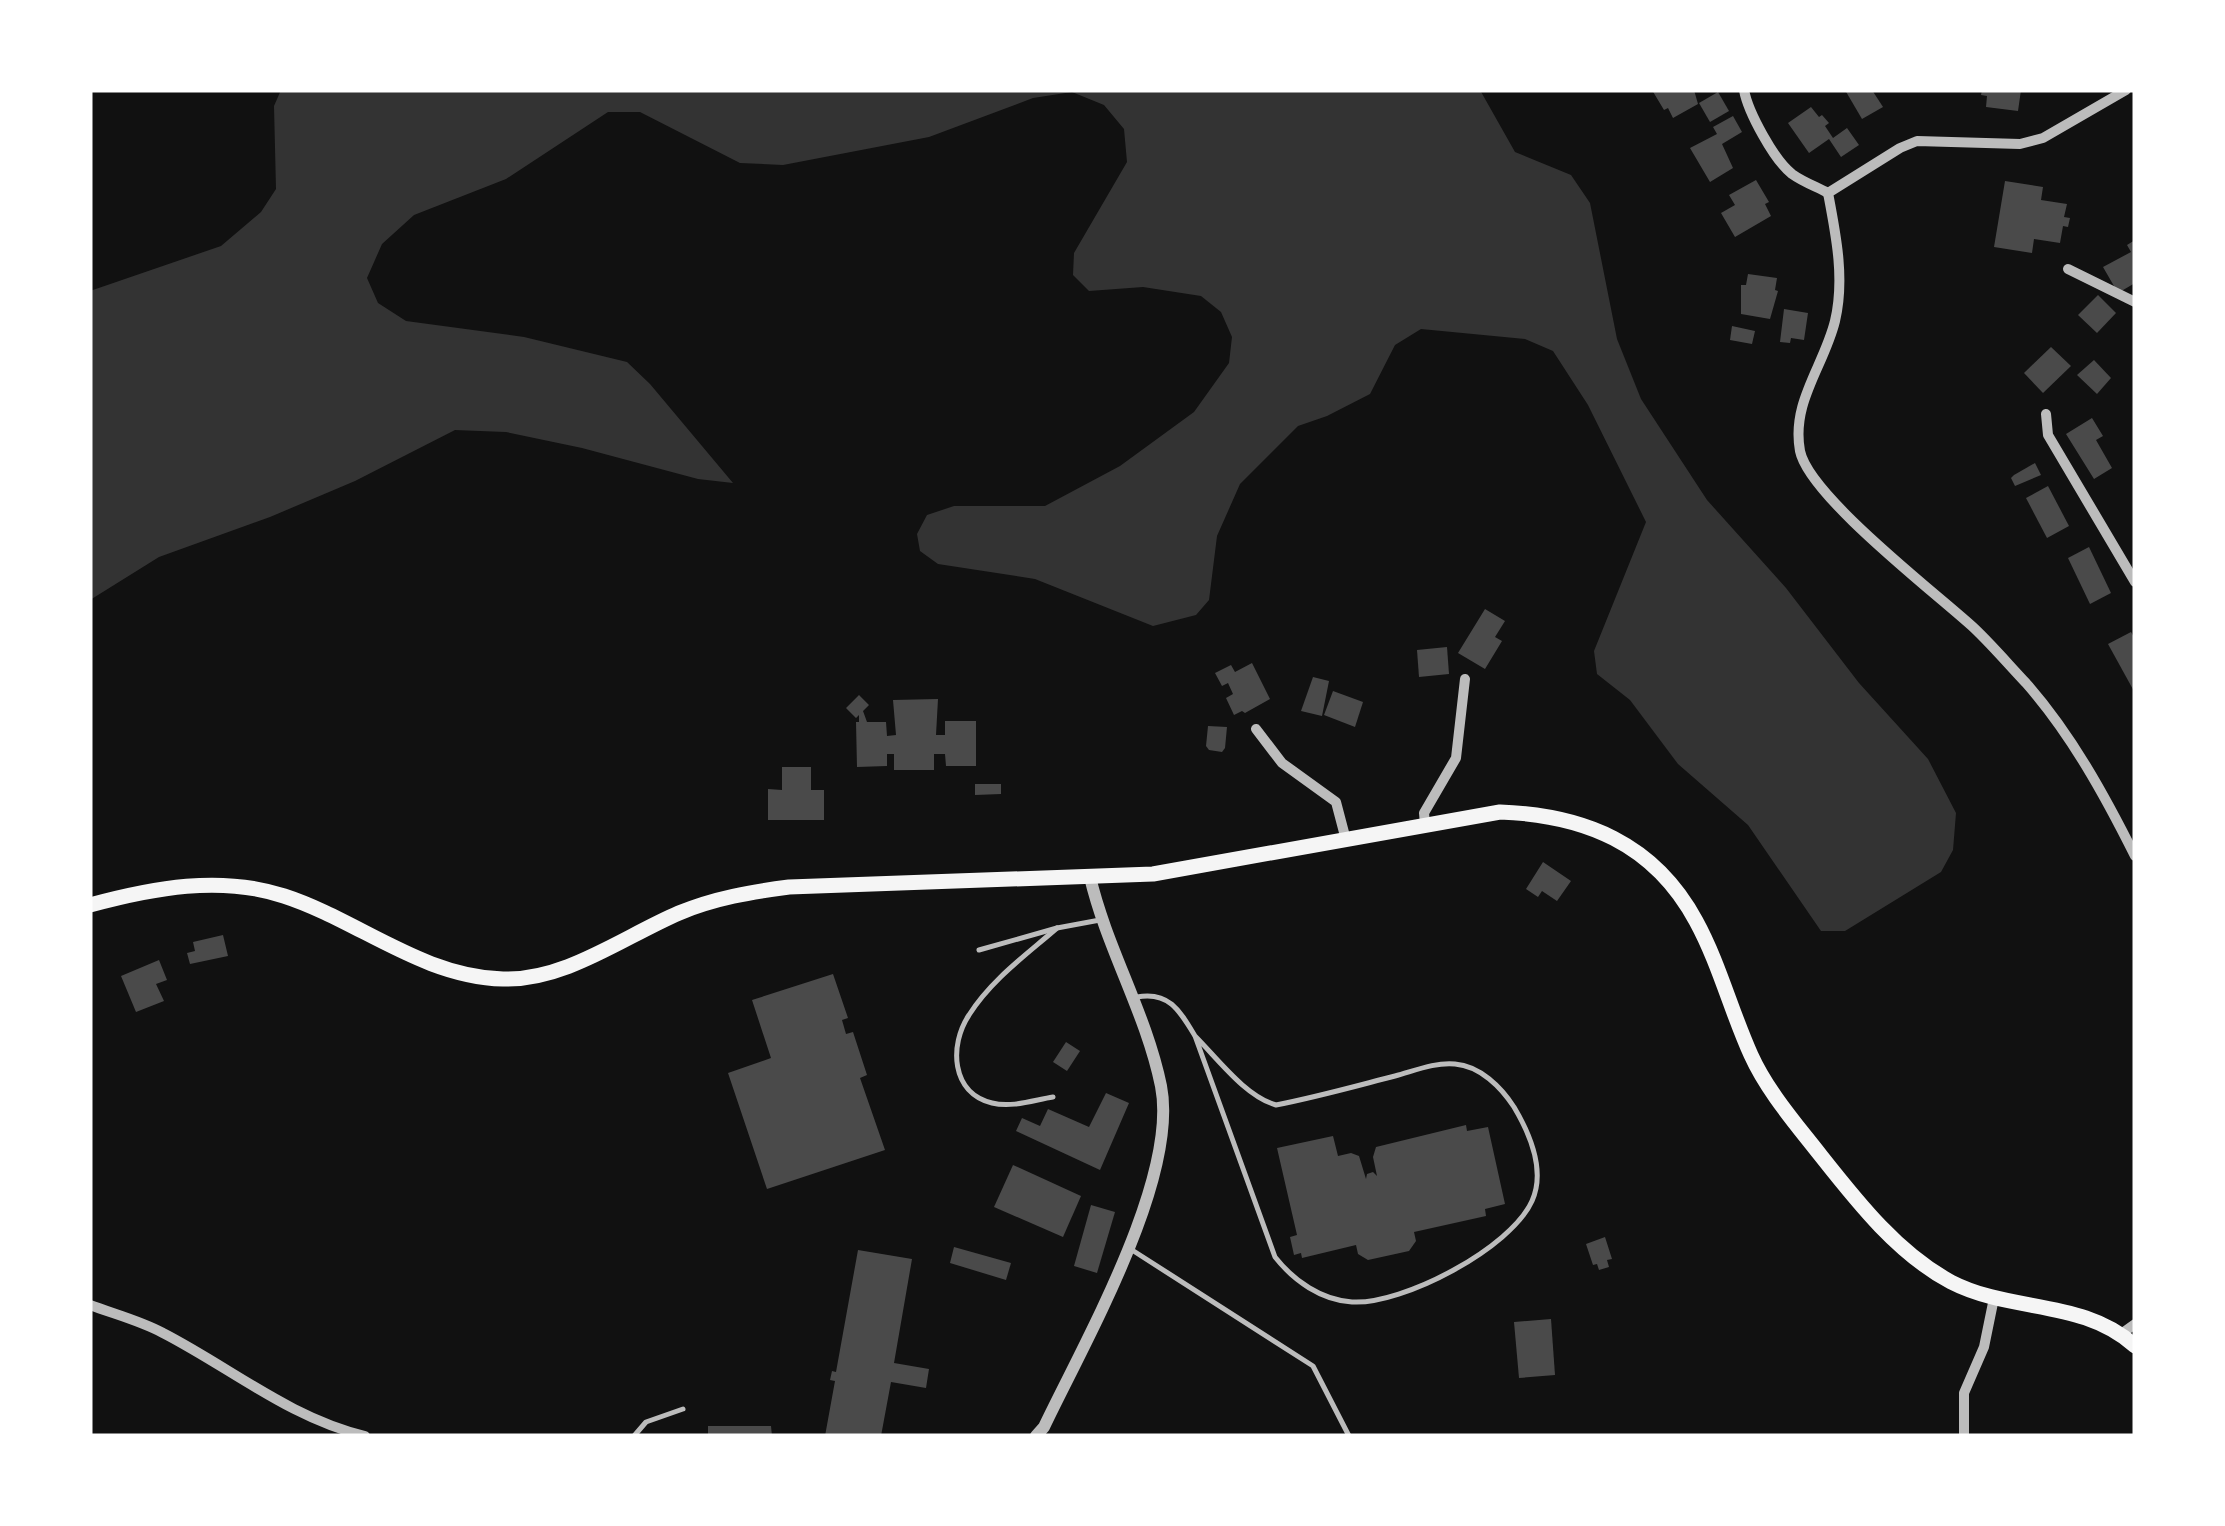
<svg xmlns="http://www.w3.org/2000/svg" width="2225" height="1526" font-family="Quicksand,sans-serif">
<style>
.water{fill:#333}
.building{fill:#4a4a4a}
.lines{fill:none;stroke-linecap:round;stroke-linejoin:round}
.service{stroke:#bcbcbc;stroke-width:5}
.minor{stroke:#bcbcbc;stroke-width:10}
.tertiary{stroke:#bcbcbc;stroke-width:12}
.primary{stroke:#f5f5f5;stroke-width:15}
</style>
<rect width="100%" height="100%" fill="#111"/>
<!-- water -->
<path class="water" d="M281,90H1480L1515,152L1571,175L1590,203L1617,339L1641,399L1707,500L1786,588L1859,683L1928,759L1956,813L1953,850L1941,872L1845,931H1821L1748,825L1678,764L1630,700L1597,674L1594,651L1646,522L1588,405L1553,351L1525,339L1421,329L1395,345L1370,394L1327,416L1298,426L1240,484L1217,536L1209,600L1196,615L1153,626L1035,579L938,564L920,551L917,534L927,515L954,506H1045L1120,466L1194,412L1229,363L1232,337L1221,312L1201,296L1143,287L1089,291L1073,275L1074,253L1127,162L1124,129L1104,105L1072,92L1033,98L929,137L783,165L740,163L640,112H608L506,179L414,215L382,244L367,278L378,303L406,321L524,337L627,362L650,384L733,483L698,479L582,448L506,432L455,430L355,481L270,517L159,557L90,600V291L221,246L261,212L276,189L274,106Z"/>
<!-- building -->
<g class="building">
<path d="M1652,90H1694L1698,104L1673,118L1668,108L1664,110Z"/>
<path d="M1845,90H1872L1883,107L1862,119Z"/>
<path d="M1982,90H2021L2018,111L1986,107L1987,96L1981,95Z"/>
<path d="M1718,92L1729,111L1710,122L1699,103Z"/>
<path d="M1811,107L1819,117L1822,115L1829,123L1825,126L1833,138L1847,128L1859,145L1841,157L1829,139L1809,153L1788,123Z"/>
<path d="M1733,116L1742,132L1722,144L1733,168L1710,182L1690,148L1717,134L1713,127Z"/>
<path d="M1756,180L1769,202L1765,204L1771,216L1735,237L1721,213L1735,205L1729,195Z"/>
<path d="M2005,181L2043,187L2041,200L2067,204L2064,217L2070,218L2068,227L2063,226L2060,243L2034,239L2032,253L1994,247Z"/>
<path d="M2135,240V283L2118,293L2103,267L2131,252L2127,245Z"/>
<path d="M1748,274L1777,278L1775,290L1778,291L1770,319L1741,314V285H1746Z"/>
<path d="M2098,295L2116,313L2097,333L2078,315Z"/>
<path d="M1784,309L1808,313L1804,340L1791,338L1790,343L1780,342Z"/>
<path d="M1732,326L1755,331L1752,344L1730,340Z"/>
<path d="M2051,347L2071,366L2043,393L2024,373Z"/>
<path d="M2094,360L2111,378L2097,394L2077,375Z"/>
<path d="M2092,418L2103,436L2096,440L2112,468L2094,479L2066,434Z"/>
<path d="M2035,463L2041,475L2015,486L2011,478L2014,475Z"/>
<path d="M2048,486L2069,526L2047,538L2026,498Z"/>
<path d="M2089,547L2111,593L2090,604L2068,558Z"/>
<path d="M1485,609L1505,621L1495,637L1502,641L1485,669L1458,653Z"/>
<path d="M2131,632L2135,639V693L2108,644Z"/>
<path d="M1447,647L1449,674L1419,677L1417,650Z"/>
<path d="M1252,663L1270,699L1245,713L1242,711L1234,715L1226,698L1233,694L1228,683L1222,686L1215,673L1231,665L1235,672Z"/>
<path d="M1313,677L1329,681L1322,716L1301,711Z"/>
<path d="M1333,691L1363,702L1355,727L1324,715Z"/>
<path d="M859,695L869,705L863,711L867,722H886L887,736L896,735L893,700L938,699L936,735H945V721H976V766H946L945,754H934V770H894V754H887V766L857,767L856,722H859V715L856,718L846,708Z"/>
<path d="M1208,726L1227,727L1225,748L1222,752L1209,750L1206,746Z"/>
<path d="M782,767H811V790H824V820H768V789L782,790Z"/>
<path d="M975,784H1001V794L975,795Z"/>
<path d="M1543,862L1571,881L1557,901L1542,891L1538,897L1526,889Z"/>
<path d="M223,935L228,956L190,964L187,953L195,951L193,942Z"/>
<path d="M159,960L167,980L156,984L164,1001L136,1012L121,976Z"/>
<path d="M833,974L848,1018L842,1020L846,1034L853,1032L867,1075L860,1078L885,1150L767,1189L728,1073L771,1058L752,1000Z"/>
<path d="M1066,1042L1080,1051L1067,1071L1053,1062Z"/>
<path d="M1106,1093L1129,1103L1100,1170L1016,1131L1022,1118L1040,1126L1048,1109L1089,1127Z"/>
<path d="M1466,1125L1467,1131L1488,1127L1505,1204L1485,1209L1486,1216L1414,1232L1416,1241L1409,1251L1368,1260L1358,1254L1356,1245L1302,1258L1301,1253L1294,1255L1290,1237L1297,1235L1277,1148L1333,1136L1338,1156L1351,1153L1359,1156L1366,1179L1367,1174L1373,1172L1377,1176L1373,1157L1376,1147Z"/>
<path d="M1013,1165L1081,1196L1063,1237L994,1207Z"/>
<path d="M1091,1205L1115,1212L1097,1273L1074,1266Z"/>
<path d="M1605,1237L1612,1259L1607,1260L1609,1267L1599,1270L1597,1264L1593,1265L1586,1244Z"/>
<path d="M954,1247L1011,1263L1006,1280L950,1263Z"/>
<path d="M858,1250L912,1259L894,1363L929,1369L926,1388L891,1382L881,1436H825L835,1381L830,1380L832,1371L836,1372Z"/>
<path d="M1551,1319L1555,1375L1519,1378L1514,1322Z"/>
<path d="M708,1426H771L772,1436H708Z"/>
</g>
<g class="lines">
<!-- service -->
<g class="service">
<path d="M979,950L1057,928L1100,920"/>
<path d="M1137,997C1169,991 1180,1011 1195,1036L1275,1257C1294,1281 1321,1300 1352,1302C1403,1305 1511,1248 1532,1201C1546,1170 1530,1134 1514,1107C1501,1087 1480,1066 1455,1064C1435,1062 1414,1071 1395,1076C1356,1086 1317,1097 1276,1105C1245,1096 1218,1059 1195,1036"/>
<path d="M1053,1097C1034,1100 1012,1108 992,1103C951,1093 949,1045 969,1015C991,980 1026,955 1057,928"/>
<path d="M1132,1250L1313,1366L1349,1436"/>
<path d="M634,1436L646,1422L683,1409"/>
</g>
<!-- minor -->
<g class="minor">
<path d="M1744,90C1748,112 1774,160 1792,174C1803,182 1817,187 1828,193"/>
<path d="M2126,90L2043,138L2020,144L1917,141L1900,148L1828,193C1836,235 1845,279 1835,321C1824,366 1791,402 1800,451C1809,496 1937,594 1974,628C1992,645 2009,665 2026,683C2071,734 2105,796 2135,856"/>
<path d="M2068,269L2135,302"/>
<path d="M2046,414L2048,435L2135,582"/>
<path d="M1256,729L1282,763L1336,802L1346,840"/>
<path d="M1425,824L1424,813L1456,758L1465,679"/>
<path d="M90,1305C114,1314 141,1321 163,1333C231,1368 290,1418 365,1436"/>
<path d="M2121,1334L2135,1324"/>
<path d="M1964,1436V1393L1984,1347L1994,1298"/>
</g>
<!-- tertiary -->
<path class="tertiary" d="M1036,1436L1044,1427C1084,1343 1179,1178 1161,1086C1146,1013 1107,949 1090,877"/>
<!-- primary -->
<path class="primary" d="M90,905C153,888 220,875 284,896C358,920 422,977 503,979C565,981 623,937 679,913C715,898 751,892 789,887L1153,874L1500,812C1584,815 1654,843 1696,921C1719,963 1731,1011 1751,1055C1764,1084 1786,1112 1806,1137C1847,1188 1891,1250 1951,1282C2011,1313 2083,1299 2135,1346"/>
</g>
<!-- border -->
<rect width="2225" height="1526" fill="none" stroke="#ffffff" stroke-width="185"/>
</svg>
